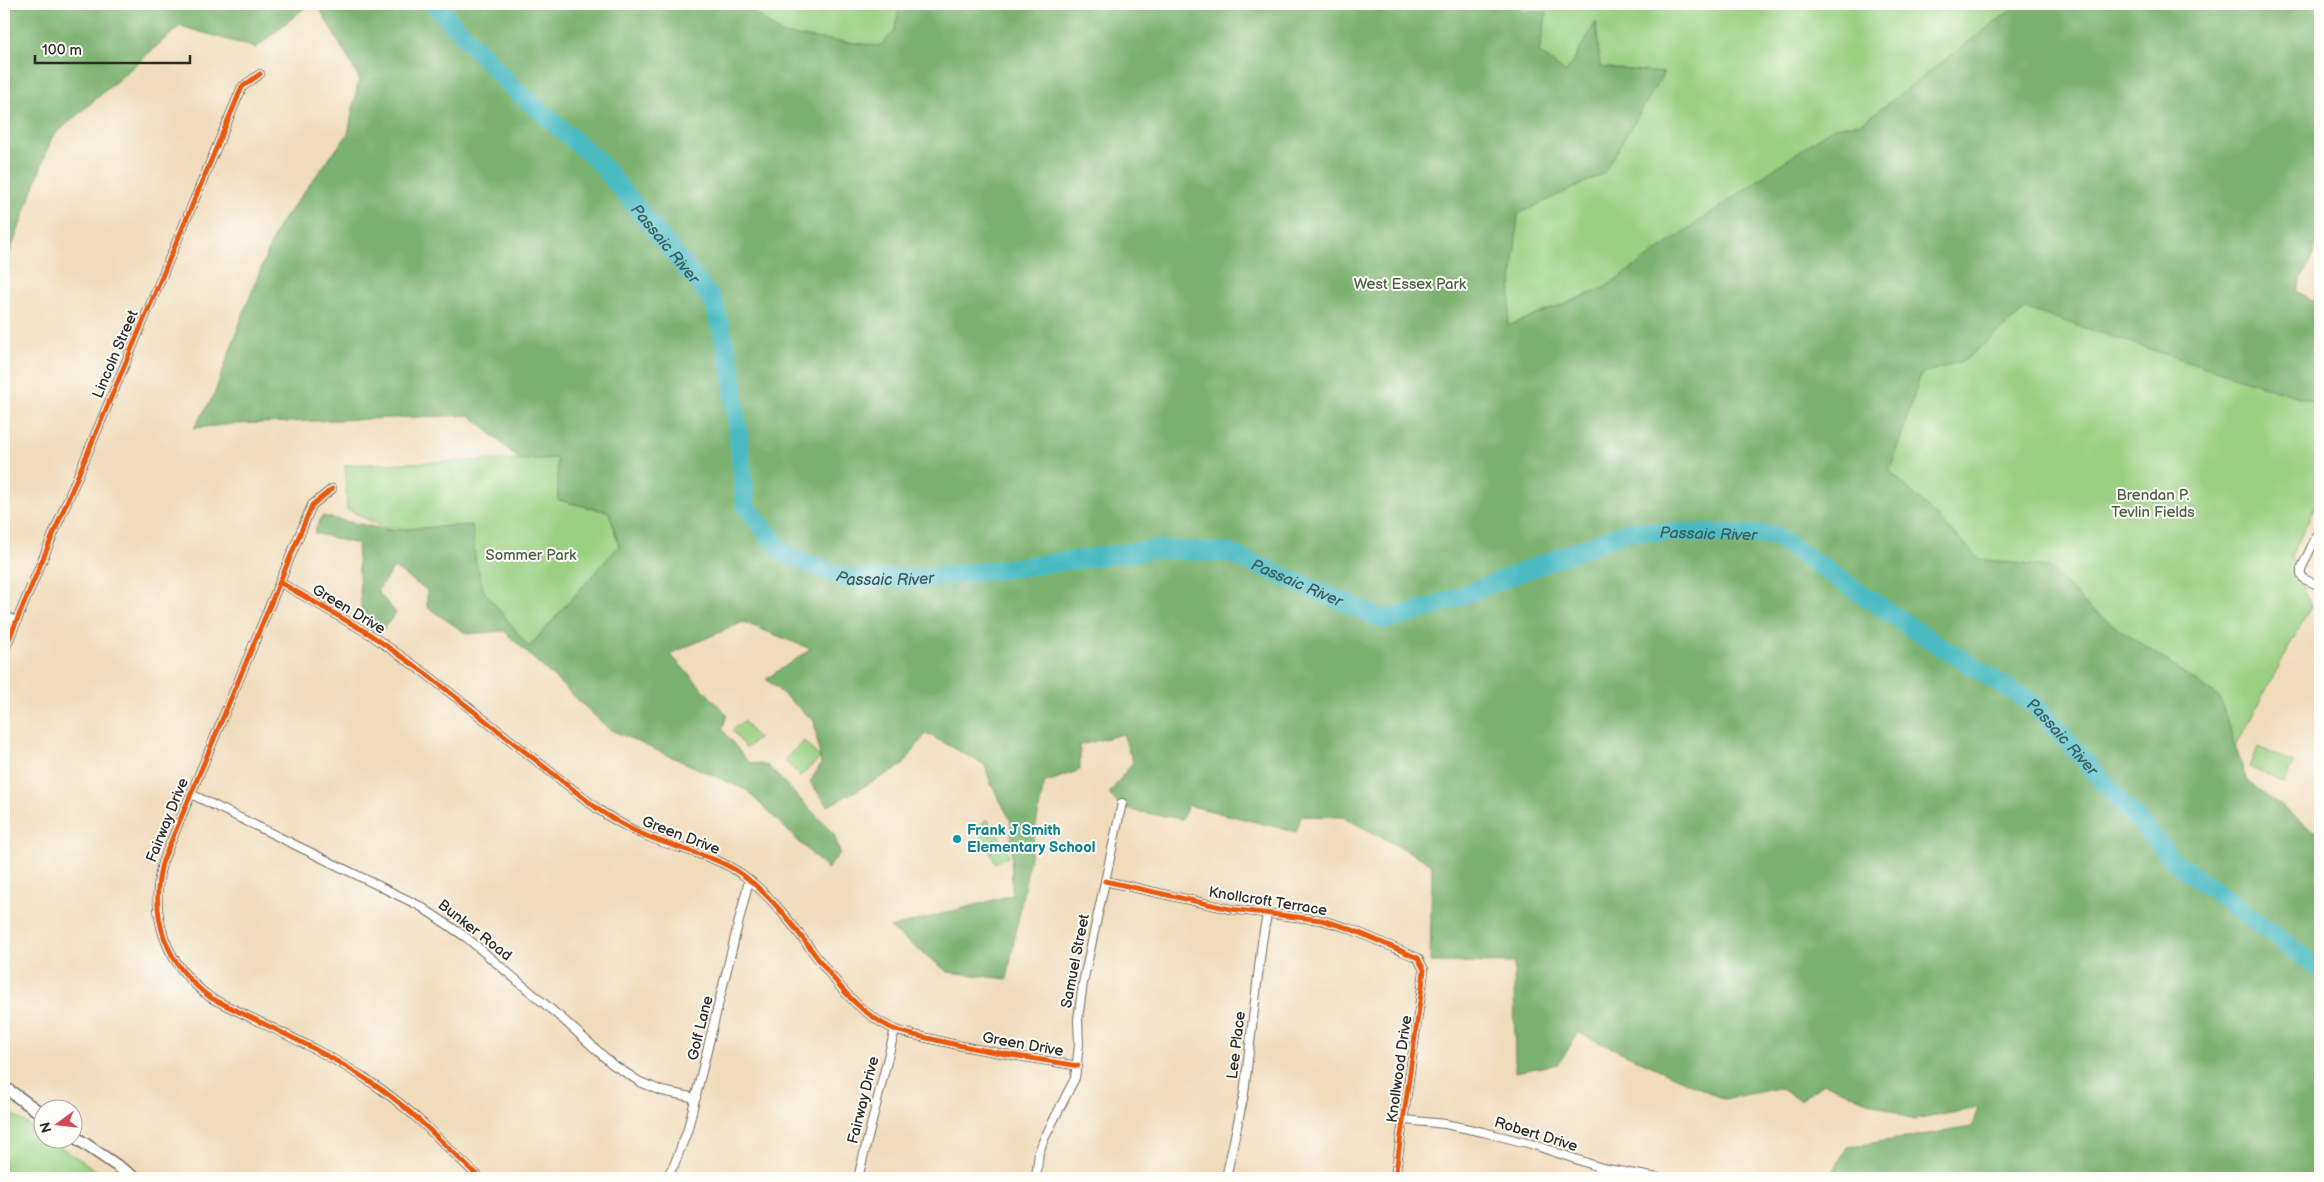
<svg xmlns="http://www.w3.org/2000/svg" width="2324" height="1182" font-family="'Balsamiq Sans',sans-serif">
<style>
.green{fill:#9ad081;stroke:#627e56}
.forest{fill:#7bb26f;stroke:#536e4d}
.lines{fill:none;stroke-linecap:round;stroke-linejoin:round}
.river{stroke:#4cbbc3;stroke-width:19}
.street-casing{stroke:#70695d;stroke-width:10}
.secondary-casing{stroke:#70695d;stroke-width:14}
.street{stroke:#fff;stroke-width:8}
.secondary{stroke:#fff;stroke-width:11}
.cycleway-casing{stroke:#fdfcf7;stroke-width:8}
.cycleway{stroke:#e8590c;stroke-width:5}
.culture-dot{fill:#0f9aa8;stroke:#fdfcf7;stroke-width:2}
.labels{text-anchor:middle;stroke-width:4;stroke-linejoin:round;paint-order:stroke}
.park-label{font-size:15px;fill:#4c5d45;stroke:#fdfcf7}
.street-label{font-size:15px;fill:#2b2b2b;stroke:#fdfcf7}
.culture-label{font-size:15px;font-weight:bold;fill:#0d838f;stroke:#fdfcf7;text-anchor:start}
.water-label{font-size:16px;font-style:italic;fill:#375d60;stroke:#fdfcf7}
</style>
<rect width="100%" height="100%" fill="#fdfcf7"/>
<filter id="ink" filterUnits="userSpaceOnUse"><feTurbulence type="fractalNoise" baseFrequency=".02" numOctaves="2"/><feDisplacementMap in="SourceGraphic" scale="10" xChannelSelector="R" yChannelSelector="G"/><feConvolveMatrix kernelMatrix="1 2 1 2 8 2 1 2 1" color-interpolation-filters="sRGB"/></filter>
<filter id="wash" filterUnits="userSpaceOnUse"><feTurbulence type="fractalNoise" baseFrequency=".0096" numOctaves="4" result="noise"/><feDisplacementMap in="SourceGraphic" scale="20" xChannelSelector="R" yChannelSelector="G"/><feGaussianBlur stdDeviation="1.12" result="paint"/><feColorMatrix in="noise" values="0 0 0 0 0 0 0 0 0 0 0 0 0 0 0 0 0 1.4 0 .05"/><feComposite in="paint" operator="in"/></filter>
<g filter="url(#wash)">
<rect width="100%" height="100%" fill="#f0dcbb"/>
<!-- green -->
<g class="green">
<path d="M457,4H2320L2241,378L2320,404V496L2291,557L2311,606L2217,781L2320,834V930Z"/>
<path d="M557,458L558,500L609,512L619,546L529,647L476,586L467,525L389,530L347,509L345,465Z"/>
<path d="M744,721L758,739L746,748L732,730Z"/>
<path d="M804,741L820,758L800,776L784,760Z"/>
<path d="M2258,747L2294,763L2285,783L2249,767Z"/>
<path d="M987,819L1001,839L1009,856L995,863L988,846L982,839V831L979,826Z"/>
<path d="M4,1108L42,1134V1140H50L108,1178H4Z"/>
</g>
<!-- forest -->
<g class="forest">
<path d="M4,4H309L256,48L180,26L52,137L4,269Z"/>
<path d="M317,4H742L782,34L879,46L894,32L900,4H1520L1519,12H1547L1539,52L1566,73L1596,22L1600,67L1664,73L1603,174L1518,214L1508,326L1604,288L1834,127L1862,123L2019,4H2320V240L2296,291L2320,304V404L2026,309L1965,360L1921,374L1890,471L1980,559L2049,567L2090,609L2219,697L2247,781L2320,836V1178H1830L1847,1147L1972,1127L1978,1108L1914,1120L1824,1083L1801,1100L1779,1088L1724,1099L1579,1033L1558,1064L1515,1072L1514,963L1430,962L1432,864L1343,817L1301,816L1296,832L1188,805L1182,819L1123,809L1109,794L1133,762L1123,734L1080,745V770L1044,783L1007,979L948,972L890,928L1012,895L1011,821L991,784L985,765L926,733L903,765L828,806L810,782L821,764L814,721L766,679L811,649L743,622L670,654L727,715L722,729L748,762L768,766L834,834L840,853L827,869L746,790L609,729L504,631L467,634L427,607V590L394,568L377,591L396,613L379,634L362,617L357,544L314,533L322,516L388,530L472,525L475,558L484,591L529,647L619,546L609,512L558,500L557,458L520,460L470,415L235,424L194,428L214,395L246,306L278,226L348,134L359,78Z"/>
</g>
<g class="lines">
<!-- river -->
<path class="river" id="s1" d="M434,4L513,88L599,162L714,302L731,366L746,507L785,554L848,579H914L1015,568L1157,549L1229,553L1385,620L1427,609L1628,531L1774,535L1921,634L2035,705L2174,861L2320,969"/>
</g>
</g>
<g filter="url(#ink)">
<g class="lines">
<defs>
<g id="street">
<path d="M332,489L312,505L162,863C149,917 165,964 211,998C264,1025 322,1049 372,1083C412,1109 445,1146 480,1178"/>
<path d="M2320,529L2301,569V575L2304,579L2320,586"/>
<path d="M281,583L368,633L425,673L599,810C613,819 627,828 642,834C675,849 714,854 743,875C786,907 810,953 845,992C858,1007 877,1022 896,1030C910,1035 925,1037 940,1041C985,1052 1032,1058 1078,1066"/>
<path d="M4,615L17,622"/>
<path d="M4,651L242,87L260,74"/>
<path d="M191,794L420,906L467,938L566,1022L612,1064L640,1082L662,1091L696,1098"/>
<path d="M1105,881L1230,909L1321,920L1348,928L1418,958L1424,970L1422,987L1395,1178"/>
<path d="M1405,1120L1445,1124L1483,1132L1531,1144L1602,1168L1658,1178"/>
<path d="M666,1178L674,1165L687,1132L749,880"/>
<path d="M858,1178L895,1029"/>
<path d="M1036,1178L1039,1152L1044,1139L1075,1078L1079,1045L1078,1019L1083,983L1122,803"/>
<path d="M1226,1178L1244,1094L1262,942L1267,914"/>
</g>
<g id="secondary">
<path d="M4,1087L42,1114"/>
<path d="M72,1135L135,1178"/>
</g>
</defs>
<!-- street casing -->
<use href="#street" class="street-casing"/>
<!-- secondary casing -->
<use href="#secondary" class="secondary-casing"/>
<!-- street -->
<use href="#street" class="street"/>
<!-- secondary -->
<use href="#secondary" class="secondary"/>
<defs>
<g id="cycleway">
<path d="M332,489L312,505L162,863C149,917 165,964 211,998C264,1025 322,1049 372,1083C412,1109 445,1146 480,1178"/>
<path d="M281,583L368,633L425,673L599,810C613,819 627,828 642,834C675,849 714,854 743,875C786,907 810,953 845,992C858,1007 877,1022 896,1030C910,1035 925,1037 940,1041C985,1052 1032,1058 1078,1066"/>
<path d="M4,651L242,87L260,74"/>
<path d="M1105,881L1230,909L1321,920L1348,928L1418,958L1424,970L1422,987L1395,1178"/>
</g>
</defs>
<!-- cycleway casing -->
<use href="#cycleway" class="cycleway-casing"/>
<!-- cycleway -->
<use href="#cycleway" class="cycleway"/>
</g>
</g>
<!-- markers -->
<circle class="culture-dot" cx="957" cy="839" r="5"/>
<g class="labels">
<!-- park labels -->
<g class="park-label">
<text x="1410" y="289">West Essex Park</text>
<text x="2153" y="500">Brendan P.<tspan x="2153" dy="17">Tevlin Fields</tspan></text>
<text x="531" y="560">Sommer Park</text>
</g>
<!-- street labels -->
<g class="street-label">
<text transform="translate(115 354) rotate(-67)" y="5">Lincoln Street</text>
<text transform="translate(349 609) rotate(31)" y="5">Green Drive</text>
<text transform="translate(167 820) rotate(-68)" y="5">Fairway Drive</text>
<text transform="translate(681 835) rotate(21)" y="5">Green Drive</text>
<text transform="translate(1268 901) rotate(9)" y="5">Knollcroft Terrace</text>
<text transform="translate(475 930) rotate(38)" y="5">Bunker Road</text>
<text transform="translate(1075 961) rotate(-79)" y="5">Samuel Street</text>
<text transform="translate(700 1028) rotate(-76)" y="5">Golf Lane</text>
<text transform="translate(1023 1044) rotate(10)" y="5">Green Drive</text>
<text transform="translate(1236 1045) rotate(-83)" y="5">Lee Place</text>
<text transform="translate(1399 1069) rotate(-82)" y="5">Knollwood Drive</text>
<text transform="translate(863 1100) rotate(-76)" y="5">Fairway Drive</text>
<text transform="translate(1536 1134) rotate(17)" y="5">Robert Drive</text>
</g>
<!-- culture labels -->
<g class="culture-label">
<text x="967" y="835">Frank J Smith<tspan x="967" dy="17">Elementary School</tspan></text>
</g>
<!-- water labels -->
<g class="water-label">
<text dy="6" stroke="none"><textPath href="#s1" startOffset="334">Passaic River</textPath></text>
<text dy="6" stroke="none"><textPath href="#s1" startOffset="1639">Passaic River</textPath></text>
<text dy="6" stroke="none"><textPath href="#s1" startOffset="784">Passaic River</textPath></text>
<text dy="6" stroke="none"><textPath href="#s1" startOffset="1204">Passaic River</textPath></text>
<text dy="6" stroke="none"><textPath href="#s1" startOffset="2058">Passaic River</textPath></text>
</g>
</g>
<!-- margin -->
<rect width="2324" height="1182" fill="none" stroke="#fdfcf7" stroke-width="20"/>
<!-- north arrow -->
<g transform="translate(58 1124) rotate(255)"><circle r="24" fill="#fdfcf7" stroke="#a9a8a5"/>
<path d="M0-4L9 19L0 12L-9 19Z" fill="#d1495b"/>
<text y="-8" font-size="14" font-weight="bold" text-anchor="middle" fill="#2b2b2b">N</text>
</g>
<!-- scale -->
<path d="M35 55v8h155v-8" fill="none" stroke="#2b2b2b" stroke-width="2.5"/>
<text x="42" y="55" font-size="15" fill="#2b2b2b" stroke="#fdfcf7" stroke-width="4" paint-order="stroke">100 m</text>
</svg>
